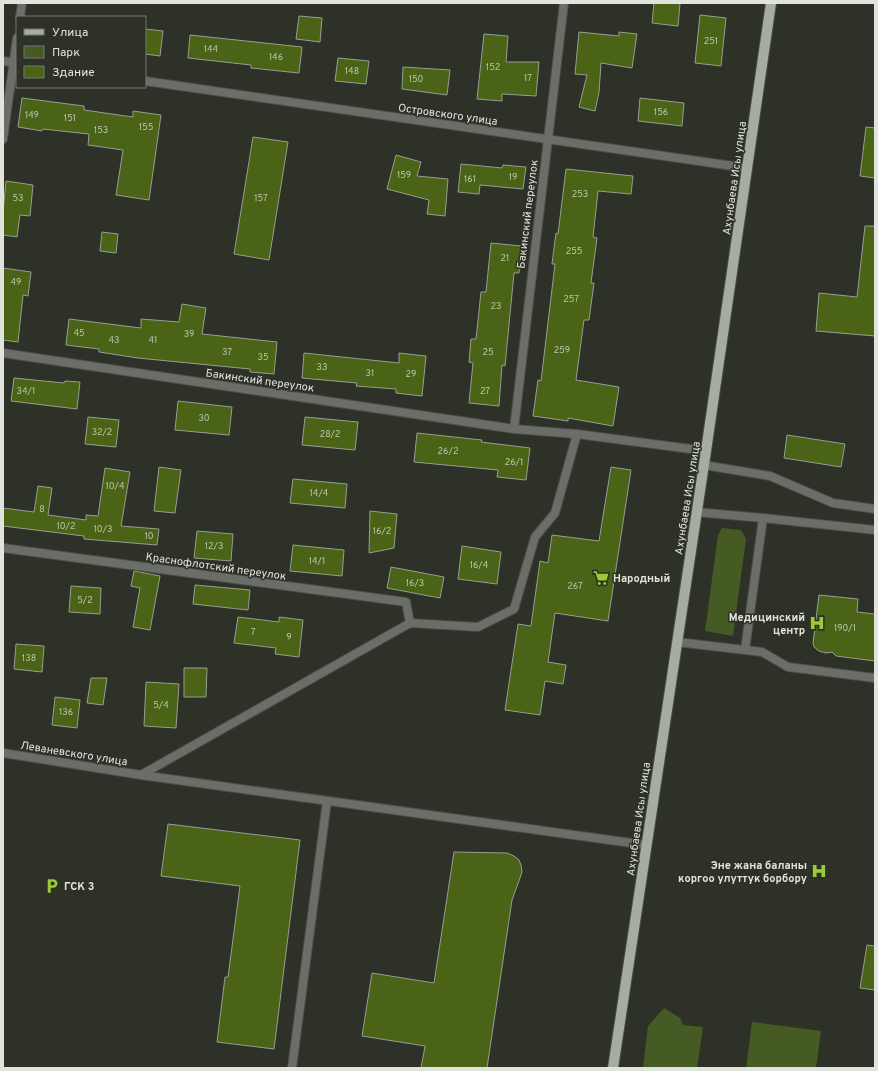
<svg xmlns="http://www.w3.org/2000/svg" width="878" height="1071" font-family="Overpass,sans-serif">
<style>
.green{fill:#465a24}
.building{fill:#4a6316;stroke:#999e92}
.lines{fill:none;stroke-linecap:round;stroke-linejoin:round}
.minor-casing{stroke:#4a4e44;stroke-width:10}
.primary-casing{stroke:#4a4e44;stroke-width:12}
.minor{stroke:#6b6e68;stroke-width:8}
.primary{stroke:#a7aca1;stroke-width:10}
.labels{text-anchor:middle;stroke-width:3;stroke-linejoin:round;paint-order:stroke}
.number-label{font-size:9px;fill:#bbc4ab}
.street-label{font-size:11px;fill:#e1e4dd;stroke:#2d3127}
.poi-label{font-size:11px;font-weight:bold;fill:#e1e4dd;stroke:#2d3127;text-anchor:start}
</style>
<rect width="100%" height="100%" fill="#2d3127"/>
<!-- green -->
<g class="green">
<path d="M722,528L741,530L746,539L733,636L705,631L718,535Z"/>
<path d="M664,1008L680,1018L683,1025L703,1027L697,1068H643L648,1026Z"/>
<path d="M752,1022L821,1031L816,1068H746Z"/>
</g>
<!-- building -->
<g class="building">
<path d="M654,3H680L678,26L652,23Z"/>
<path d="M700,15L726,18L721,66L695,63Z"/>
<path d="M299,16L322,18L320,42L296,39Z"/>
<path d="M145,29L163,31L160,56L145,54Z"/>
<path d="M579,32L619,36V32L637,34L632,68L601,63L599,92L595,111L579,107L587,75L575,74Z"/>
<path d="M484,34L508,36L506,62H539L536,96L502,94V101L477,99Z"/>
<path d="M190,35L302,47L299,73L251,68V65L188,58Z"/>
<path d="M338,58L369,61L366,84L335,81Z"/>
<path d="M403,67L450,70L447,95L402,89Z"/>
<path d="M22,98L84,106V110L133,117V111L161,115L149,200L116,195L123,150L88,145L89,134L43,129L42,131L18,127Z"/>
<path d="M640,98L684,103L682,126L638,121Z"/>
<path d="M866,127L875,128V178L860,176Z"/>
<path d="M253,137L288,142L269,260L234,254Z"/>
<path d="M396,155L421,162L417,176L448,179L445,216L427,214L429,200L387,189Z"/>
<path d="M461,164L502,168L503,165L526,167L523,189L480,185L479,194L458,192Z"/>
<path d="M566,169L633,176L631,194L598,191L593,237L597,238L591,283H594L589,320H584L576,380L619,387L613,426L568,418V421L533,416L538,380L541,381L555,264H552L556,233L558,234Z"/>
<path d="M6,181L33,185L30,216L20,215L17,237L3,235V212Z"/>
<path d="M865,226H875V336L816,331L819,293L857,297Z"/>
<path d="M102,232L118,234L116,253L100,251Z"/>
<path d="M491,243L521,246L519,273H514L505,366L502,365L499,406L469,403L473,363L469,362L471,339H476L481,292H486Z"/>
<path d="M3,268L31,272L28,296L23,295L18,342L3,340Z"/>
<path d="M182,304L206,308L202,334L277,342L274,374L250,372V369L138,358L99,352V349L66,345L69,319L141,328V319L179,322Z"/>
<path d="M304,353L399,363V353L426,356L422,396L396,393V389L356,386L357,383L302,378Z"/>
<path d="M14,378L64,383L65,381L80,382L77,409L11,401Z"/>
<path d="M178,401L232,407L229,435L175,430Z"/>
<path d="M88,417L119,420L116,447L85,444Z"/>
<path d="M305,417L358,422L355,450L302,445Z"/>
<path d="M417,433L482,440L481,442L530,448L526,480L497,477L498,470L414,462Z"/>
<path d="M787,435L845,444L841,467L784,458Z"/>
<path d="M159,467L181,470L175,513L154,511Z"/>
<path d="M611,467L631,470L608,621L555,613L548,662L566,665L563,684L545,681L540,715L505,710L518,624L531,626L540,561L548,563L552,535L599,541Z"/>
<path d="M105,468L130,472L121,526L159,529L157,545L84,539V536L3,526V508L34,512L38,486L52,488L48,515L86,520V515L98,516Z"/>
<path d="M293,479L347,484L345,508L290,503Z"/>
<path d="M370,511L397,514L394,548L369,553Z"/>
<path d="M197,531L233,534L231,561L194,558Z"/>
<path d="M293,545L344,550L342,576L290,571Z"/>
<path d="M462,546L501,552L497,584L458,579Z"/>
<path d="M391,567L444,577L440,598L387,588Z"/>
<path d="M134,571L160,576L150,630L133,627L140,588L131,586Z"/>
<path d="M195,585L250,590L248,610L193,604Z"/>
<path d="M71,586L101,588L100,614L69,612Z"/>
<path d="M819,595L858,599L857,612L875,614V661L836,656L832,652L826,653L819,651L814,647L813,643Z"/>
<path d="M238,617L279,622V617L303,620L299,657L275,654L276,648L234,643Z"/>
<path d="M16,644L44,646L42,672L14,669Z"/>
<path d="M184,668H207L206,697H184Z"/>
<path d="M91,678H107L103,705L87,703Z"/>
<path d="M146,682L179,684L176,728L144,726Z"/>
<path d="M55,697L80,700L77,728L52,725Z"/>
<path d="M168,824L300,840L274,1049L217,1042L225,977H228L240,886L161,876Z"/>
<path d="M454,852L507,853L514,856L519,860L521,865L522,872L520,878L512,900L487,1068H421L425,1046L362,1036L372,973L434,983Z"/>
<path d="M867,945L875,946V990L860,988Z"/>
</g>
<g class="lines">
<defs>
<g id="minor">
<path d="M20,17L22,3"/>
<path d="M3,61L17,63"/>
<path d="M145,81L747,168"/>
<path d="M3,139L17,38"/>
<path d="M3,353L514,429L577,434L706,451"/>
<path d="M514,429L564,3"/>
<path d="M704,465L770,476L833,503L875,509"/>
<path d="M696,512L763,518L875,530"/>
<path d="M3,548L406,602L410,623"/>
<path d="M677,642L762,652L788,667L875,678"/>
<path d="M745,650L763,518"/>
<path d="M3,753L141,775L646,845"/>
<path d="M141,775L410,623L478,627L514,609L535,537L555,513L577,434"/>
<path d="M292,1068L327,801"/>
</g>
<path id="primary" d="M613,1068L706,451L771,3"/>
</defs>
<!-- minor casing -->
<use href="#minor" class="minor-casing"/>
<!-- primary casing -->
<use href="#primary" class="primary-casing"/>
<!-- minor -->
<use href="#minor" class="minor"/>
<!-- primary -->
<use href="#primary" class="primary"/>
</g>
<!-- icons -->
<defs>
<symbol id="supermarket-bare" viewBox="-9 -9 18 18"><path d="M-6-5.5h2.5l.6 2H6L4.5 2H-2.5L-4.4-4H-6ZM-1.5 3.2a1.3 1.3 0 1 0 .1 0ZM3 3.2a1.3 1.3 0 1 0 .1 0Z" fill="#9acb35" stroke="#2d3127" stroke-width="2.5" paint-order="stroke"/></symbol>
<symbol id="hospital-bare" viewBox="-9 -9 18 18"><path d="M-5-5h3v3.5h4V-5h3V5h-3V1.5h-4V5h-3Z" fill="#9acb35" stroke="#2d3127" stroke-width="2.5" paint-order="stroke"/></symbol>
<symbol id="parking-bare" viewBox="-9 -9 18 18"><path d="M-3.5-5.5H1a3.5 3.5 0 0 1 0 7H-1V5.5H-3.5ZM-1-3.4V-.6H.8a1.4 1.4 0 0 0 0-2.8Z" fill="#9acb35" stroke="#2d3127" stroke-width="2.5" paint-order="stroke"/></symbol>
</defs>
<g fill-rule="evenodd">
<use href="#supermarket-bare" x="590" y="567" width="22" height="22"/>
<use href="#hospital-bare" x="806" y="612" width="22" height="22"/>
<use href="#hospital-bare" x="808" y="860" width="22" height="22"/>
<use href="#parking-bare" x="41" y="875" width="22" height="22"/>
</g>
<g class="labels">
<!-- number labels -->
<g class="number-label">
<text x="711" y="44">251</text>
<text x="211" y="52">144</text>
<text x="276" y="60">146</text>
<text x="493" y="70">152</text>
<text x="352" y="74">148</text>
<text x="528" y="81">17</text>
<text x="416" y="82">150</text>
<text x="661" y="115">156</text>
<text x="32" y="118">149</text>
<text x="70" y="121">151</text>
<text x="146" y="130">155</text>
<text x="101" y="133">153</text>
<text x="404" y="178">159</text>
<text x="513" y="180">19</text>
<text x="470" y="182">161</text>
<text x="580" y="197">253</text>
<text x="18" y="201">53</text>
<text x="261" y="201">157</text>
<text x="574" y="254">255</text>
<text x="505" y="261">21</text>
<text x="16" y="285">49</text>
<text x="571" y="302">257</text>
<text x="496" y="309">23</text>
<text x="79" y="336">45</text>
<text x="189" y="337">39</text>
<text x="114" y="343">43</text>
<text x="153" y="343">41</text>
<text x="562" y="353">259</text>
<text x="227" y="355">37</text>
<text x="488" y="355">25</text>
<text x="263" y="360">35</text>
<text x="322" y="370">33</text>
<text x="370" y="376">31</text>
<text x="411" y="377">29</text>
<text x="26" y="394">34/1</text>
<text x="485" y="394">27</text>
<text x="204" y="421">30</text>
<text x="102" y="435">32/2</text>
<text x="330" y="437">28/2</text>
<text x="448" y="454">26/2</text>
<text x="514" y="465">26/1</text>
<text x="115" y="489">10/4</text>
<text x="319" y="496">14/4</text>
<text x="42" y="512">8</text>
<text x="66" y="529">10/2</text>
<text x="103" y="532">10/3</text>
<text x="382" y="534">16/2</text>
<text x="149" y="539">10</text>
<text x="214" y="549">12/3</text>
<text x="317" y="564">14/1</text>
<text x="479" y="568">16/4</text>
<text x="415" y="586">16/3</text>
<text x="575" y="589">267</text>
<text x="85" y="603">5/2</text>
<text x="845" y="631">190/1</text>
<text x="253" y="635">7</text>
<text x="289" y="640">9</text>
<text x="29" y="661">138</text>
<text x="161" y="708">5/4</text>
<text x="66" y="715">136</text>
</g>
<!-- street labels -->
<g class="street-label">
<text transform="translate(448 114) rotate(8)" y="4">Островского улица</text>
<text transform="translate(734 178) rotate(-82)" y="4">Ахунбаева Исы улица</text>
<text transform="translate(527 214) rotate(-83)" y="4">Бакинский переулок</text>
<text transform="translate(260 380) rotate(8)" y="4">Бакинский переулок</text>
<text transform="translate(687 498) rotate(-81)" y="4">Ахунбаева Исы улица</text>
<text transform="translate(216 566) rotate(8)" y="4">Краснофлотский переулок</text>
<text transform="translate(74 753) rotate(9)" y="4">Леваневского улица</text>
<text transform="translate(638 819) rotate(-82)" y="4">Ахунбаева Исы улица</text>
</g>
<!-- poi labels -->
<g class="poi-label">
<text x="613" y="582">Народный</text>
<text x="805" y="621" text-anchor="end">Медицинский<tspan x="805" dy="13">центр</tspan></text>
<text x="807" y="869" text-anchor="end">Эне жана баланы<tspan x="807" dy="13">коргоо улуттук борбору</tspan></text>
<text x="64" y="890">ГСК 3</text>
</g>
</g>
<!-- border -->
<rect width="878" height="1071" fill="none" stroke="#e1e4dd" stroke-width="8"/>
<!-- legend -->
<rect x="16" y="16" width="130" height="72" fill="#2d3127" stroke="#757970"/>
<rect x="24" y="29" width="20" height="6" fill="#a7aca1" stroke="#757970"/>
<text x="52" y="36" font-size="12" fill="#e1e4dd">Улица</text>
<rect x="24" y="46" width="20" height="12" fill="#465a24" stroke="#757970"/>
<text x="52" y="56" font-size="12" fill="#e1e4dd">Парк</text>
<rect x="24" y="66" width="20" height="12" fill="#4a6316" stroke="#757970"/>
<text x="52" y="76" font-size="12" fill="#e1e4dd">Здание</text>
</svg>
